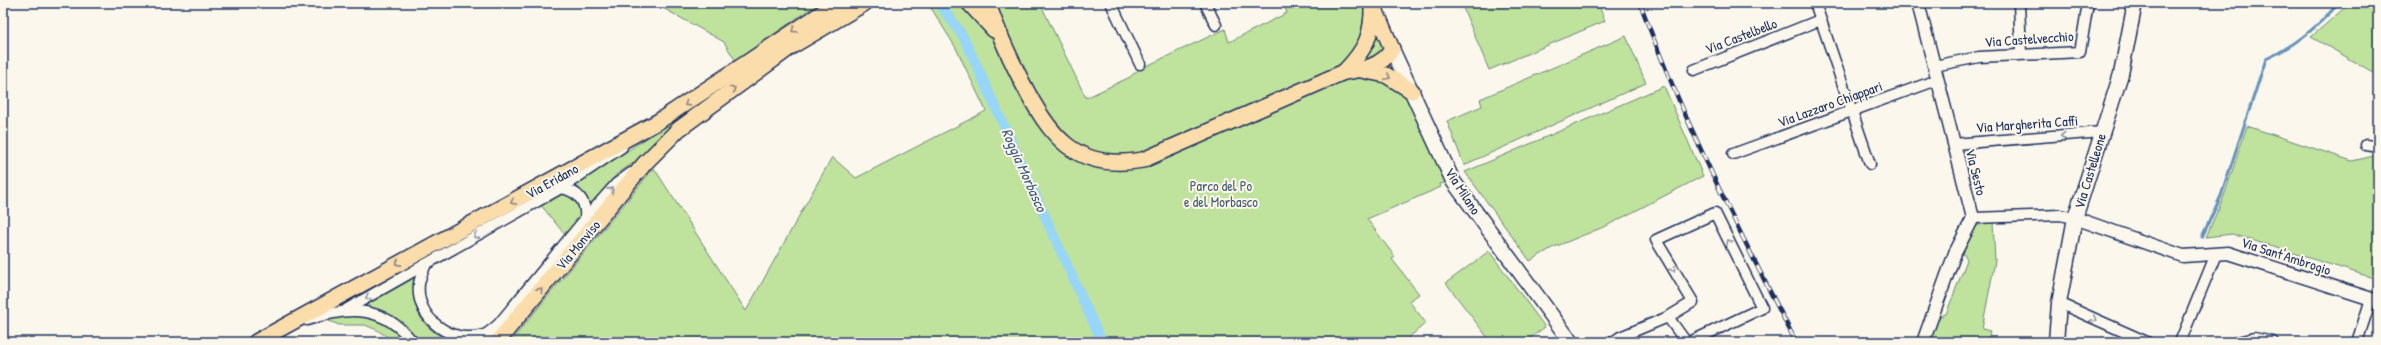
<svg xmlns="http://www.w3.org/2000/svg" width="2381" height="345" font-family="'Patrick Hand',sans-serif">
<style>
.green{fill:#bfe29c;stroke:#6d887d}
.lines{fill:none;stroke-linecap:round;stroke-linejoin:round}
.stream{stroke:#6693bb;stroke-width:3}
.canal{stroke:#98d6f9;stroke-width:10}
.minor-casing{stroke:#1b2f5e;stroke-width:13}
.tertiary-casing{stroke:#1b2f5e;stroke-width:15}
.secondary-casing{stroke:#1b2f5e;stroke-width:17}
.primary-casing{stroke:#1b2f5e;stroke-width:18}
.minor{stroke:#fbf7ec;stroke-width:10}
.tertiary{stroke:#fbf7ec;stroke-width:12}
.secondary{stroke:#fbf7ec;stroke-width:14}
.primary{stroke:#faddab;stroke-width:15}
.rail-casing{stroke:#1b2f5e;stroke-width:4.5}
.rail{stroke:#fbf7ec;stroke-width:3;stroke-dasharray:9;stroke-linecap:butt}
.oneway{stroke:#8a8684}
.oneway2{stroke:#8b93a5}
.labels{text-anchor:middle;stroke-width:4;stroke-linejoin:round;paint-order:stroke}
.street-label{font-size:14px;fill:#1b2f5e;stroke:#fbf7ec}
.park-label{font-size:14px;fill:#445c6e;stroke:#fbf7ec}
.water-label{font-size:15px;font-style:italic;fill:#3a5985;stroke:#fbf7ec}
</style>
<rect width="100%" height="100%" fill="#fbf7ec"/>
<filter id="ink" filterUnits="userSpaceOnUse"><feTurbulence type="fractalNoise" baseFrequency=".025" numOctaves="2"/><feDisplacementMap in="SourceGraphic" scale="8" xChannelSelector="R" yChannelSelector="G"/><feConvolveMatrix kernelMatrix="1 2 1 2 8 2 1 2 1" color-interpolation-filters="sRGB"/></filter>
<g filter="url(#ink)">
<!-- green -->
<g class="green">
<path d="M654,3H822L804,13L733,63L735,60L724,42Z"/>
<path d="M928,3H1040L1086,98L1130,77L1138,70L1225,29L1229,42L1287,13L1285,8L1298,3H1370L1453,181L1440,184L1441,187L1367,219L1395,257L1392,259L1419,294L1409,301L1426,323L1408,338L1412,342H510L654,168L746,311L832,157L856,178L986,111L956,48Z"/>
<path d="M1461,3H1598L1605,21L1489,70Z"/>
<path d="M2350,3H2378V75L2311,37Z"/>
<path d="M1626,36L1646,83L1464,165L1447,121L1482,106L1480,99Z"/>
<path d="M1664,86L1703,176L1606,226L1552,248L1530,261L1465,172Z"/>
<path d="M704,100L705,101L645,155L617,174L592,204L588,203L578,187L579,183Z"/>
<path d="M2247,126L2352,161L2378,155V276L2370,277L2232,234L2206,237L2224,196Z"/>
<path d="M567,193L578,201L581,215L566,236L540,204L558,194Z"/>
<path d="M1993,222L1995,261L1982,329L1990,331L1988,342H1928L1937,317L1946,314L1967,260L1961,249L1974,226Z"/>
<path d="M1489,251L1545,327L1525,342H1491L1446,283Z"/>
<path d="M417,271C407,304 421,331 453,342H395L377,330L365,325H339L324,319Z"/>
</g>
<g class="lines">
<!-- stream -->
<path class="stream" d="M2202,237L2221,196L2266,59C2295,46 2317,27 2339,3"/>
<!-- canal -->
<path class="canal" d="M939,3L964,38L1102,342"/>
<defs>
<g id="minor">
<path d="M1111,3L1140,64"/>
<path d="M1205,3L1216,25"/>
<path d="M1815,3L1870,164"/>
<path d="M2019,3L2021,54"/>
<path d="M1934,66L1979,57L2080,52L2088,3"/>
<path d="M1694,70L1820,20"/>
<path d="M1954,144L2102,132"/>
<path d="M2366,145L2378,147"/>
<path d="M1733,154L1937,80"/>
<path d="M561,188L622,147"/>
<path d="M1973,218L2060,215L2075,218"/>
<path d="M585,219L616,184L631,173"/>
<path d="M2059,303L2147,342"/>
<path d="M347,309L426,264"/>
<path d="M1668,317L1686,342"/>
<path d="M307,320C350,306 383,305 413,342"/>
<path d="M484,342L585,219C587,201 578,191 561,188L426,264C423,271 420,277 419,284C415,318 451,345 484,335C489,333 494,328 499,324"/>
<path d="M1613,342L1620,337L1668,317L1693,302L1656,240L1715,213L1762,308L1690,342"/>
<path d="M2180,342L2216,254"/>
<path d="M2237,342L2254,338L2273,342"/>
<path d="M2357,342L2371,299"/>
</g>
<g id="tertiary">
<path d="M1918,3L1973,218L1955,253L1923,342"/>
<path d="M2075,218L2183,256L2228,253L2378,301"/>
</g>
<g id="secondary">
<path d="M1392,49L1453,181L1571,342"/>
<path d="M2056,342L2059,303L2075,218L2121,74L2135,3"/>
</g>
<g id="primary">
<path d="M969,3L994,30"/>
<path d="M988,3C997,31 1009,56 1022,82C1050,136 1075,172 1143,160L1344,72C1362,70 1383,66 1392,49"/>
<path d="M1375,9L1392,49"/>
<path d="M1361,70L1386,75L1412,91"/>
<path d="M1344,72C1366,49 1373,35 1372,3"/>
<path d="M256,342L659,121L837,3"/>
<path d="M497,342L645,163L679,129L792,46L865,3"/>
</g>
</defs>
<!-- minor casing -->
<use href="#minor" class="minor-casing"/>
<!-- tertiary casing -->
<use href="#tertiary" class="tertiary-casing"/>
<!-- secondary casing -->
<use href="#secondary" class="secondary-casing"/>
<!-- primary casing -->
<use href="#primary" class="primary-casing"/>
<!-- minor -->
<use href="#minor" class="minor"/>
<!-- tertiary -->
<use href="#tertiary" class="tertiary"/>
<!-- secondary -->
<use href="#secondary" class="secondary"/>
<!-- primary -->
<use href="#primary" class="primary"/>
<defs>
<path id="rail" d="M1640,3C1683,120 1739,232 1796,342"/>
</defs>
<!-- rail casing -->
<use href="#rail" class="rail-casing"/>
<!-- rail -->
<use href="#rail" class="rail"/>
</g>
<!-- one-way arrows -->
<defs><path id="oneway-chevron" d="M-2-3.5L2.5 0L-2 3.5" fill="none" stroke-width="1.6" stroke-linecap="round" stroke-linejoin="round"/></defs>
<g class="oneway">
<use href="#oneway-chevron" transform="translate(794 30) rotate(146)"/>
<use href="#oneway-chevron" transform="translate(1388 77) rotate(25)"/>
<use href="#oneway-chevron" transform="translate(733 89) rotate(-36)"/>
<use href="#oneway-chevron" transform="translate(687 104) rotate(148)"/>
<use href="#oneway-chevron" transform="translate(513 202) rotate(152)"/>
<use href="#oneway-chevron" transform="translate(398 263) rotate(151)"/>
<use href="#oneway-chevron" transform="translate(540 290) rotate(-51)"/>
</g>
<g class="oneway2">
<use href="#oneway-chevron" transform="translate(2063 136) rotate(176)"/>
<use href="#oneway-chevron" transform="translate(611 190) rotate(-48)"/>
<use href="#oneway-chevron" transform="translate(476 236) rotate(151)"/>
<use href="#oneway-chevron" transform="translate(1729 242) rotate(-116)"/>
<use href="#oneway-chevron" transform="translate(1673 269) rotate(58)"/>
<use href="#oneway-chevron" transform="translate(368 297) rotate(150)"/>
<use href="#oneway-chevron" transform="translate(2094 319) rotate(24)"/>
</g>
</g>
<g class="labels">
<!-- street labels -->
<g class="street-label">
<text transform="translate(1741 36) rotate(-21)" y="5">Via Castelbello</text>
<text transform="translate(2029 39) rotate(-4)" y="5">Via Castelvecchio</text>
<text transform="translate(1830 104) rotate(-20)" y="5">Via Lazzaro Chiappari</text>
<text transform="translate(2027 124) rotate(-4)" y="5">Via Margherita Caffi</text>
<text transform="translate(2090 171) rotate(-73)" y="5">Via Castelleone</text>
<text transform="translate(1976 172) rotate(76)" y="5">Via Sesto</text>
<text transform="translate(552 181) rotate(-29)" y="5">Via Eridano</text>
<text transform="translate(1463 191) rotate(57)" y="5">Via Milano</text>
<text transform="translate(578 245) rotate(-50)" y="5">Via Monviso</text>
<text transform="translate(2286 256) rotate(18)" y="5">Via Sant'Ambrogio</text>
</g>
<!-- park labels -->
<g class="park-label">
<text x="1221" y="191">Parco del Po<tspan x="1221" dy="16">e del Morbasco</tspan></text>
</g>
<!-- water labels -->
<g class="water-label">
<text transform="translate(1024 170) rotate(66)" y="5">Roggia Morbasco</text>
</g>
</g>
<!-- margin -->
<rect width="2381" height="345" fill="none" stroke="#fbf7ec" stroke-width="16"/>
<rect x="8" y="8" width="2365" height="329" fill="none" stroke="#1b2f5e" stroke-width="1.5" filter="url(#ink)"/>
</svg>
